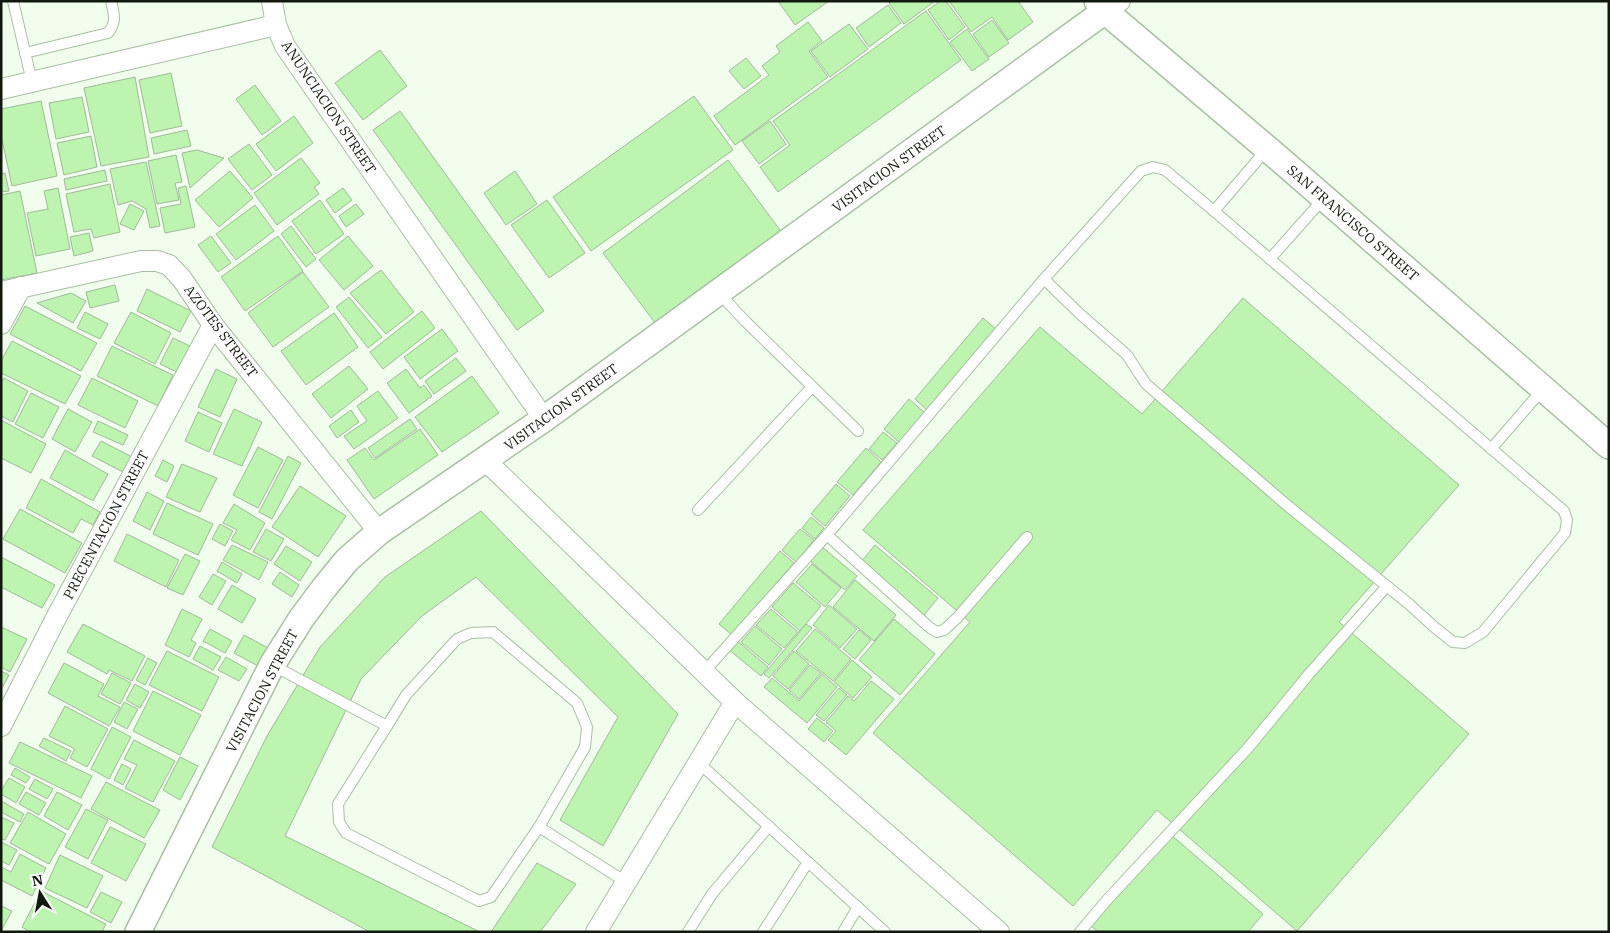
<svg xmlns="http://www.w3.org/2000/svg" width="1610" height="933" font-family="'IBM Plex Serif',serif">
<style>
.building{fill:#bdf4af;stroke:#a2b89c}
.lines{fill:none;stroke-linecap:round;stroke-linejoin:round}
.service-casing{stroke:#a9bfa3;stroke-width:12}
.minor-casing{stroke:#a9bfa3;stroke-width:22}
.tertiary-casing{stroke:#a9bfa3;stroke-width:28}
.service{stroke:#fff;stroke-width:10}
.minor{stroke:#fff;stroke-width:20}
.tertiary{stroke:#fff;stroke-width:25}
.labels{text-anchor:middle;stroke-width:5;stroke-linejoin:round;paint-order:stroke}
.street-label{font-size:14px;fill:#11190f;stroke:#fff}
</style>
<rect width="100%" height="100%" fill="#f1feed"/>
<!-- building -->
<g class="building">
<path d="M778,1H829L795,25Z"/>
<path d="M892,1H935L904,24L889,3Z"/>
<path d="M940,1H946L965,27L949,40L928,10Z"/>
<path d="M949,1H1018L1033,22L1008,40L992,17L971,32Z"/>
<path d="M888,5L901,23L869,47L856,28Z"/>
<path d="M926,11L961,60L778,192L760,167L790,145L773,121Z"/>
<path d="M992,20L1009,43L989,57L973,34Z"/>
<path d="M808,22L822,41L809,51L828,77L735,145L714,116L769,75L762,66L780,52L776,46Z"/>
<path d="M849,24L868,49L830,77L811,51Z"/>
<path d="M967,29L989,59L972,71L950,42Z"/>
<path d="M380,50L407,86L363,120L335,83Z"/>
<path d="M746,58L761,76L744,89L729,71Z"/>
<path d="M171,73L182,126L150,133L139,80Z"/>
<path d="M135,77L149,157L101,166L84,88Z"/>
<path d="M255,85L281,121L262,135L236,99Z"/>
<path d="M694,96L733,150L591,251L553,197Z"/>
<path d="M82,97L89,132L56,139L49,103Z"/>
<path d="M41,101L57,176L12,186L1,135V109Z"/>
<path d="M400,111L544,311L517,330L373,130Z"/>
<path d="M294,116L313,143L276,171L256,144Z"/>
<path d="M770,121L786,144L759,164L742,141Z"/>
<path d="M187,130L191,146L154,154L151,138Z"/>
<path d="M91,136L97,167L64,175L57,143Z"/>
<path d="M249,144L272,175L252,190L228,159Z"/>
<path d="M197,150L224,158L190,188L182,153Z"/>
<path d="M176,155L182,182L175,183L179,200L157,204L148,161Z"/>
<path d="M301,158L320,183L314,187L319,194L277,225L254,193Z"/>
<path d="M728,160L783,234L658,327L603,253Z"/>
<path d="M146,162L160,226L150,228L146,209L132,201L118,205L110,169Z"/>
<path d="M105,170L107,181L66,190L64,179Z"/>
<path d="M230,171L253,198L219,227L195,200Z"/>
<path d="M515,171L537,204L506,225L484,193Z"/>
<path d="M5,173L9,191L1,192V174Z"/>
<path d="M110,184L120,232L94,238L91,229L74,232L66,194Z"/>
<path d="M186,186L195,227L165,233L160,208L181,204L178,188Z"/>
<path d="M58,188L70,249L36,256L27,213L48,209L44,191Z"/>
<path d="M343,188L352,200L335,213L326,200Z"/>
<path d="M20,191L37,273L1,280V195Z"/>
<path d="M320,200L344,234L316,254L292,221Z"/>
<path d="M547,200L585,253L549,278L511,225Z"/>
<path d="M130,204L144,211L134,230L120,224Z"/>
<path d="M356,204L364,214L346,227L339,216Z"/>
<path d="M255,205L274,231L236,260L216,234Z"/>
<path d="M291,226L316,259L306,267L281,234Z"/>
<path d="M89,233L93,251L74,256L70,237Z"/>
<path d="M211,236L231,263L218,272L198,245Z"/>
<path d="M278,236L303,271L245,311L221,277Z"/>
<path d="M348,236L373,266L344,290L319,260Z"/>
<path d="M381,270L414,312L386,334L350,293Z"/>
<path d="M303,272L329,307L273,347L248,313Z"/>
<path d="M115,285L119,301L90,308L86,292Z"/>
<path d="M147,289L191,311L180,332L137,311Z"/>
<path d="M71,293L86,301L73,323L37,303Z"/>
<path d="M349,297L382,337L368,348L336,307Z"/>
<path d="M1243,298L1459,485L1339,622L1469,734L1297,931L1157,810L1073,906L873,733L970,622L863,530L1040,327L1142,414Z"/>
<path d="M25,306L97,343L81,371L10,334Z"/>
<path d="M422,311L435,328L383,369L370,352Z"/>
<path d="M85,312L108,324L100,339L77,328Z"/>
<path d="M131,312L171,333L155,364L114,343Z"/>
<path d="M334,313L358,347L306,385L281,351Z"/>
<path d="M983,318L997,330L928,411L915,399Z"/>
<path d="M442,329L458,351L420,379L404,357Z"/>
<path d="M173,338L192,347L179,373L160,364Z"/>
<path d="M12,341L81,376L65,404L1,373V361Z"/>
<path d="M112,346L173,375L158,406L97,376Z"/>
<path d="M456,358L466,371L434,394L425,381Z"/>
<path d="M349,366L368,389L331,418L312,394Z"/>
<path d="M216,369L237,379L220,417L198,407Z"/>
<path d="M406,369L420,388L424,385L432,396L409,413L387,383Z"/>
<path d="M472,376L499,413L442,452L415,417Z"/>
<path d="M4,378L28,391L13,422L1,416V383Z"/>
<path d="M92,378L138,401L125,428L78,405Z"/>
<path d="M378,391L398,418L354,449L344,436L367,421L357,406Z"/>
<path d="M31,393L59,407L43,438L15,424Z"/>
<path d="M909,399L925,413L900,443L884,429Z"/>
<path d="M68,409L92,422L75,452L52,439Z"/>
<path d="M234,409L262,422L242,466L213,454Z"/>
<path d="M351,410L359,422L337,438L329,426Z"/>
<path d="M198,412L222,423L209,452L185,441Z"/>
<path d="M410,419L417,429L375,458L368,448Z"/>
<path d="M1,420L46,444L31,473L1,458Z"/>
<path d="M98,421L128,435L123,445L93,432Z"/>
<path d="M420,429L438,455L374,499L347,460L365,448L374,460Z"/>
<path d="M883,432L897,443L882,460L869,449Z"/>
<path d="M101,441L134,458L127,474L92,456Z"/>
<path d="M258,447L283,460L258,508L233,495Z"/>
<path d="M866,448L881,462L853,495L837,482Z"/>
<path d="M65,450L108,474L93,501L50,478Z"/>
<path d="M288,456L301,463L272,519L259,512Z"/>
<path d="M163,460L174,466L167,482L155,476Z"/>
<path d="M182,464L217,478L200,512L166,497Z"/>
<path d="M41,479L100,512L93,525L81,519L73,533L26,508Z"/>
<path d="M836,484L850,496L825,526L811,514Z"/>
<path d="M300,486L346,516L318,557L272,527Z"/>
<path d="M147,492L164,501L150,530L133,521Z"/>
<path d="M167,503L213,524L198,555L153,534Z"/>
<path d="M234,504L265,523L250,550L231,540L237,530L223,523Z"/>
<path d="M20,509L82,543L65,573L3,539Z"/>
<path d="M481,511L678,714L603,846L560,820L618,717L476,577L422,616L361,679L285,836L480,932H370L212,847L267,736L320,647L385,577Z"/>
<path d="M811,517L824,528L815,539L802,528Z"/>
<path d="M220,524L233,531L225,546L212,539Z"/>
<path d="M266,529L284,539L271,561L253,552Z"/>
<path d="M800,529L814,540L796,562L782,550Z"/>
<path d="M127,534L179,560L166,587L114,561Z"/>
<path d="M232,545L268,562L259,580L223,560Z"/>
<path d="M875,545L938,598L924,615L861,562Z"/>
<path d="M286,546L312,562L300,581L274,564Z"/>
<path d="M822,547L857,576L845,590L810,561Z"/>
<path d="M780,551L794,563L732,635L719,624Z"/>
<path d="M185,554L200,561L183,595L167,588Z"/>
<path d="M1,557L55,585L42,608L1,587Z"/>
<path d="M222,562L242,574L237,583L217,571Z"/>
<path d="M812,564L841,588L825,607L796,582Z"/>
<path d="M280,572L299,585L292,597L272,584Z"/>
<path d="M213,574L226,581L212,605L199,597Z"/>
<path d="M855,580L896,615L874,641L833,607Z"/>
<path d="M793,583L821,606L800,631L772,607Z"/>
<path d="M232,585L256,599L242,623L218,609Z"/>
<path d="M829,605L857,629L840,648L813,625Z"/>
<path d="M182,609L202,619L191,640L196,643L189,657L165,645Z"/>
<path d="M771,609L798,632L784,648L756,625Z"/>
<path d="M894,619L935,654L900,695L859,660Z"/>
<path d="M83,624L145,656L132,681L109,670L107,674L67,652Z"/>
<path d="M806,624L812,628L769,678L764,674Z"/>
<path d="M755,626L782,649L769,665L741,642Z"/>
<path d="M1,627L27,639L10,672L1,667Z"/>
<path d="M210,629L232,641L225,653L203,641Z"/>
<path d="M815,629L851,659L833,681L796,651Z"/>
<path d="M859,630L871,640L855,659L843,649Z"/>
<path d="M244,635L268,648L258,666L234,653Z"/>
<path d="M735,639L768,667L761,676L728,649Z"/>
<path d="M200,646L221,657L213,670L193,659Z"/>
<path d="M167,651L219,677L202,711L149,685Z"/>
<path d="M794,651L809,664L788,689L773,676Z"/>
<path d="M226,657L247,669L239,681L218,670Z"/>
<path d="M148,658L157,663L145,685L136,680Z"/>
<path d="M852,660L872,677L853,698L834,682Z"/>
<path d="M64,663L104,684L98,696L120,707L109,726L48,693Z"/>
<path d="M810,665L821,673L799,699L789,690Z"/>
<path d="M1,671L9,675L1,690Z"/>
<path d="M112,673L131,683L120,704L101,694Z"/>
<path d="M822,674L837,687L807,723L764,687L772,678L799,701Z"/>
<path d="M871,681L894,699L846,755L828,740L836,731L826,722L848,696L854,701Z"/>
<path d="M135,684L149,692L140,708L126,700Z"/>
<path d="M839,688L847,695L824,721L816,715Z"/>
<path d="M153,691L201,715L180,755L133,731Z"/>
<path d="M124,702L138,709L127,729L114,722Z"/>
<path d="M65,706L108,729L87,767L70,758L75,749L49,736Z"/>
<path d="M817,718L833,731L824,742L808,729Z"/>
<path d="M112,727L131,737L109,779L91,769Z"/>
<path d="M44,738L71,751L66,761L39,746Z"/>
<path d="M134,740L175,761L153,802L125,788L137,765L124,759Z"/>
<path d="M20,742L92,776L81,798L9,763Z"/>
<path d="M180,757L198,766L180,800L163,790Z"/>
<path d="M122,764L131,769L123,785L114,780Z"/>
<path d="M15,768L30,777L26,783L11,775Z"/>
<path d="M9,778L25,787L16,803L1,794V791Z"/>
<path d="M35,779L53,789L47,799L29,789Z"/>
<path d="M106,782L160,810L144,838L91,809Z"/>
<path d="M26,792L46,803L39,815L19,804Z"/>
<path d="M57,792L82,805L68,830L44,816Z"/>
<path d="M1,801L24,814L20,822L1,812Z"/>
<path d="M86,809L108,820L88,859L65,847Z"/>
<path d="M28,812L66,834L49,864L10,843Z"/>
<path d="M1,817L14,823L5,840L1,839Z"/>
<path d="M110,827L146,844L126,881L91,863Z"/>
<path d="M1170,834L1263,914L1248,932H1098L1090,925Z"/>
<path d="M1,842L17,850L9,865L1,861Z"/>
<path d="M20,854L46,868L32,896L1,880V867L11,872Z"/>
<path d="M60,855L103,876L87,908L45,888Z"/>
<path d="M537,863L576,884L540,932H491Z"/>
<path d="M41,891L106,924L102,932H30L22,927Z"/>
<path d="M101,892L122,902L111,923L90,912Z"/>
<path d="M1,906L12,911L1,931Z"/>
</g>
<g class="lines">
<defs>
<g id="service">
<path d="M13,1L32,82"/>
<path d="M25,53L108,33C117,22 114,14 111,1"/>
<path d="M1214,211L1267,149"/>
<path d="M1270,259L1324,198"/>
<path d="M718,292L745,321L858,431"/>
<path d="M1491,449L1543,389"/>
<path d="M698,510L812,387"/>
<path d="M827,535L929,627L937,632L944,630L957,618L1027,537"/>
<path d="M272,665L387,726L406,695L457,639L471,633L493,632L577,703L587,727L585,747L539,827L626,882"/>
<path d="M704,672L827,535L1044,279L1141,171L1153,167L1165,170L1214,211L1564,511L1567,520L1565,533L1483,632L1465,643L1453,642L1433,626L1409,604L1288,506L1146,384L1127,355L1080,314L1044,279"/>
<path d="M387,726L338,804L339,822L346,833L479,901L491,897L539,827"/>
<path d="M699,763L885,932"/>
<path d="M688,932L712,894L769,826"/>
<path d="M763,932L808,862"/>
<path d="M843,932L858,907"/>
<path d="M1080,932L1106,901L1248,748L1309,674L1387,586"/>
</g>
<g id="minor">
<path d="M272,1L276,25"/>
<path d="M1105,11L1120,1"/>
<path d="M1,89L276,25L285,46L544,419"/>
<path d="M1,292L141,261H157L169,265L182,279L213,325L379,532"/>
<path d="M1,324L21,287"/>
<path d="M485,460L735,702L999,932"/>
<path d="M1,726L56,618L213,325"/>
<path d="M596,932L735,702"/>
</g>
<g id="tertiary">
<path d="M1097,1L1105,11L1283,162L1609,446"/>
<path d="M138,932L272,665L301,619L324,588L347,560L379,532L544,419L1105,11"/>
</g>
</defs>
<!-- service casing -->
<use href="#service" class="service-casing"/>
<!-- minor casing -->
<use href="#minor" class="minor-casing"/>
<!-- tertiary casing -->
<use href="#tertiary" class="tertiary-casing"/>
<!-- service -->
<use href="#service" class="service"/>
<!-- minor -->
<use href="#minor" class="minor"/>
<!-- tertiary -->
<use href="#tertiary" class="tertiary"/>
</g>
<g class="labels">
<!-- street labels -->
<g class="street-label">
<text transform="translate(329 107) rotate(56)" y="5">ANUNCIACION STREET</text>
<text transform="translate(889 169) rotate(-36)" y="5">VISITACION STREET</text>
<text transform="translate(1353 223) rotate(41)" y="5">SAN FRANCISCO STREET</text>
<text transform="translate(221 331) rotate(53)" y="5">AZOTES STREET</text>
<text transform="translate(561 407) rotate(-36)" y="5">VISITACION STREET</text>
<text transform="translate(106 525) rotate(-62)" y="5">PRECENTACION STREET</text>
<text transform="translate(262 691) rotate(-62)" y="5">VISITACION STREET</text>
</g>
</g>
<!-- border -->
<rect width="1610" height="933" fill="none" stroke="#11190f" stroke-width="5"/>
<!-- north arrow -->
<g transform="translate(40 893) rotate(349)" stroke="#ffffff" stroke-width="4" paint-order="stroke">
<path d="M0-4L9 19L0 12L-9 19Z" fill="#11190f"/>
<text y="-8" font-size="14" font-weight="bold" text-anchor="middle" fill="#11190f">N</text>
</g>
</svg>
